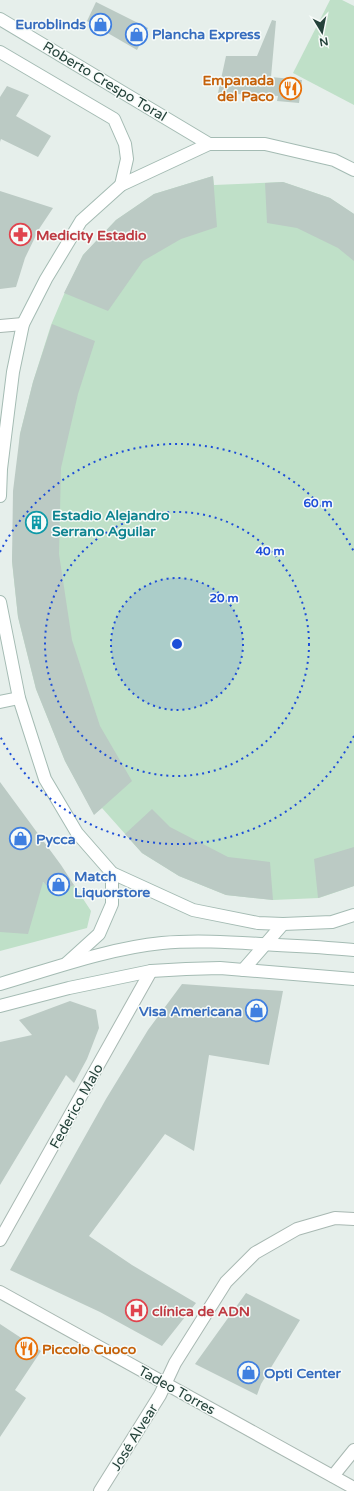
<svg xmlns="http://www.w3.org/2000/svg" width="354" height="1491" font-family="'Varela Round',sans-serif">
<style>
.green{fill:#bfe0c8}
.building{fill:#bbcac4}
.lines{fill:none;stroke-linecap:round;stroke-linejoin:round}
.street-casing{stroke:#a8b8b2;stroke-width:14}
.secondary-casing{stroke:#a4bbb3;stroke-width:14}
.street{stroke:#fff;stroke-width:12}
.secondary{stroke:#fff;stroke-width:12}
.ring{fill:none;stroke:#1d4ed8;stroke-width:2;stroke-dasharray:2 4}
.labels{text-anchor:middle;stroke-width:3;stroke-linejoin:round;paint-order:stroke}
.shop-label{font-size:14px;font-weight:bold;fill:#366cbe;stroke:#f7fbf9;text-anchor:start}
.food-label{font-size:14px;font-weight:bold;fill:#c56008;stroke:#f7fbf9;text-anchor:end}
.street-label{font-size:14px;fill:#24423a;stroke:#f7fbf9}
.health-label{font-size:14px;font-weight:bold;fill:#be3a42;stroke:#f7fbf9;text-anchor:start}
.culture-label{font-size:14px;font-weight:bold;fill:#0d838f;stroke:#f7fbf9;text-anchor:start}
.centre{fill:#1d4ed8;stroke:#f7fbf9;stroke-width:2}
.ring-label{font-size:12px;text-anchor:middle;font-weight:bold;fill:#1d4ed8;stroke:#f7fbf9;stroke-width:3;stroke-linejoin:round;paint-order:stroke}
</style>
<rect width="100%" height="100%" fill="#e6efeb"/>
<!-- green -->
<g class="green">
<path d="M330,0H342L354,6V105L293,73Z"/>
<path d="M213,176L214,185L283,182L330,198L354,214V886L319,898L273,900L226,895L179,876L142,853L102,808L94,814L65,761L36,689L18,617L12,561L20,434L33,382L51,325L65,292L83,255L116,220L154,194Z"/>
<path d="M43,882L56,894L74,885L91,911L87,928L0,951V932Z"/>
</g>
<!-- building -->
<g class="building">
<path d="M96,2L148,28L137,50L87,21Z"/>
<path d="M272,20L276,21L271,77L302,80L299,103L277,101L278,96L218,93L226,56H257Z"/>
<path d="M7,86L29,95L16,116L51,136L38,157L1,139L0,142V97Z"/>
<path d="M213,176L217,227L181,239L143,261L108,311L64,293L83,255L116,220L154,194Z"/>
<path d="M283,182L330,198L354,214V261L338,248L297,228L267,223L265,183Z"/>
<path d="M0,191L53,208L39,229L25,258L16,287L0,289Z"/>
<path d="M52,324L95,341L78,394L61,468L59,554L72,640L100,726L132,781L94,815L65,761L36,689L18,617L12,561L13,491L20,434L33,382Z"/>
<path d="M0,782L61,865L74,885L56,895L43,882L28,934L0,932Z"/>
<path d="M152,809L170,827L228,857L270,862L273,900L226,895L179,876L142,853L125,834Z"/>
<path d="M354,847V886L318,898L314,859Z"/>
<path d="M182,984L283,991L269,1065L209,1055L194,1151L165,1134L89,1236L132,1265L196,1303L162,1346L100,1312L10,1270L106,1099L148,1030Z"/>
<path d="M70,1001L96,1010L99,1028L87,1059L74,1083L66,1075L0,1185V1042L32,1035L19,1020Z"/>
<path d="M246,1293L300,1320L261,1384L257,1395L195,1364Z"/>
<path d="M0,1324L41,1351L15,1390L26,1398L0,1437Z"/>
</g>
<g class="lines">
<defs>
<g id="street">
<path d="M0,326L23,324"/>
<path d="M0,1240L151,971"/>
<path d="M0,1292L354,1488"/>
<path d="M333,1476L354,1450"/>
<path d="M100,1491L160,1395L175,1363L226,1282L255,1253L297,1229L335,1218L354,1219"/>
</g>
<g id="secondary">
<path d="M0,19L209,144"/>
<path d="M0,52L114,119L125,144L127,159L121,185"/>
<path d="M0,496L1,469L13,372L23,324L46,279L81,221L121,185L209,144H265L334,160L354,170"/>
<path d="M0,602L19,698L45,779L77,833L112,873L193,910L258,923L283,924L332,922L354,915"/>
<path d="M0,702L19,698"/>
<path d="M67,963L99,934L112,904V873"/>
<path d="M243,970L283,924"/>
<path d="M0,984C51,969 110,948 162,943C194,940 228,942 260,944C291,946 323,947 354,950"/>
<path d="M0,1006L69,988L151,971L186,969L220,968L354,979"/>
</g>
</defs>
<!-- street casing -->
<use href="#street" class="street-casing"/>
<!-- secondary casing -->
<use href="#secondary" class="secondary-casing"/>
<!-- street -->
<use href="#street" class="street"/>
<!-- secondary -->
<use href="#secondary" class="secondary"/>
</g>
<!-- distance rings -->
<circle cx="177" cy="644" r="66" fill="#1d4ed8" fill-opacity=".12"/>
<g class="ring">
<circle cx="177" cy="644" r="66"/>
<circle cx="177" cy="644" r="132"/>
<path d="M354 736A199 199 0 0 1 0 736M0 552A199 199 0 0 1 354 552"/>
</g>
<!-- icons -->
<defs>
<symbol id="shop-ring" viewBox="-11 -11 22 22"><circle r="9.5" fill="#f7fbf9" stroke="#3f7fe0" stroke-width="1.5"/><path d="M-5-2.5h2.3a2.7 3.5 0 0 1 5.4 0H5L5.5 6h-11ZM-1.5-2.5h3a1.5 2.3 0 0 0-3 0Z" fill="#3f7fe0"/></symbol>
<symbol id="restaurant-ring" viewBox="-11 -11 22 22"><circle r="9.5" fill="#f7fbf9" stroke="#e8710a" stroke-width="1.5"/><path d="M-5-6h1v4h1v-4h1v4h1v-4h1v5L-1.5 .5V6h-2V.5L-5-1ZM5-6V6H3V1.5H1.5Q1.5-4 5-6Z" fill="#e8710a"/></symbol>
<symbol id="pharmacy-ring" viewBox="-11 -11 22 22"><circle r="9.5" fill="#f7fbf9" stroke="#e0444e" stroke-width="1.5"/><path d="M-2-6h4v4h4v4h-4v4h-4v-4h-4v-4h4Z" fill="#e0444e"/></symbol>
<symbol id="building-ring" viewBox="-11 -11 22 22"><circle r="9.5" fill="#f7fbf9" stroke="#0f9aa8" stroke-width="1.5"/><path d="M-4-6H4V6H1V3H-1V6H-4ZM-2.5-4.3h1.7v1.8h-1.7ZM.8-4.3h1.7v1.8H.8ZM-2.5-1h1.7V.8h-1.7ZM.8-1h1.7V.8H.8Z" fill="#0f9aa8"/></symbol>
<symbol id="hospital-ring" viewBox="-11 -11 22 22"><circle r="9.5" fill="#f7fbf9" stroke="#e0444e" stroke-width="1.5"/><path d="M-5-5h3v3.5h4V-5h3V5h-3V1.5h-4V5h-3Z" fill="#e0444e"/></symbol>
</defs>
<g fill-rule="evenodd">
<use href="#shop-ring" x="88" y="12" width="25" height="25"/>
<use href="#shop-ring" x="124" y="22" width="25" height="25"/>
<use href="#restaurant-ring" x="278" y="76" width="25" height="25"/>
<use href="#pharmacy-ring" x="8" y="222" width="25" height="25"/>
<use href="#building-ring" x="24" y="510" width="25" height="25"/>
<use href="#shop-ring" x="8" y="826" width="25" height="25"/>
<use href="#shop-ring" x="46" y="872" width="25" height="25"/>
<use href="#shop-ring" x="244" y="998" width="25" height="25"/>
<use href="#hospital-ring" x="124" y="1298" width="25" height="25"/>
<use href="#restaurant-ring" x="14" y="1336" width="25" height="25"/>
<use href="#shop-ring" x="236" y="1360" width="25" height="25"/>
</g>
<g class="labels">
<!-- shop labels -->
<g class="shop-label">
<text x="86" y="29" text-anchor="end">Euroblinds</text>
<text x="152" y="39">Plancha Express</text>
<text x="36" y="844">Pycca</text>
<text x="74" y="881">Match<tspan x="74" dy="16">Liquorstore</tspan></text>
<text x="242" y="1016" text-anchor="end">Visa Americana</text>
<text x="264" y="1378">Opti Center</text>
</g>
<!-- food labels -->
<g class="food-label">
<text x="274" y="85">Empanada<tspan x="274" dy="16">del Paco</tspan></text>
<text x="42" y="1354" text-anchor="start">Piccolo Cuoco</text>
</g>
<!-- street labels -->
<g class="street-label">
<text transform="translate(105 81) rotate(31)" y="5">Roberto Crespo Toral</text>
<text transform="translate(76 1106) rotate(-61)" y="5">Federico Malo</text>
<text transform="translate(177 1390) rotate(29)" y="5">Tadeo Torres</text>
<text transform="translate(134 1437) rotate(-58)" y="5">José Alvear</text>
</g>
<!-- health labels -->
<g class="health-label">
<text x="36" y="240">Medicity Estadio</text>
<text x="152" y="1316">clínica de ADN</text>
</g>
<!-- culture labels -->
<g class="culture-label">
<text x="52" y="520">Estadio Alejandro<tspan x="52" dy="16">Serrano Aguilar</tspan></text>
</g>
</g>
<circle cx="177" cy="644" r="6" class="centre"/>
<g class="ring-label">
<text x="318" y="507">60 m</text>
<text x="270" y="555">40 m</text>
<text x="224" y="602">20 m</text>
</g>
<!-- north arrow -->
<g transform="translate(322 32) rotate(170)" stroke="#f7fbf9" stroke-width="3" paint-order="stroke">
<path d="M0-3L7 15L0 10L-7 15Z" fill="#24423a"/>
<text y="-6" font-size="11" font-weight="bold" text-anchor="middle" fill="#24423a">N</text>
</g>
</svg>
